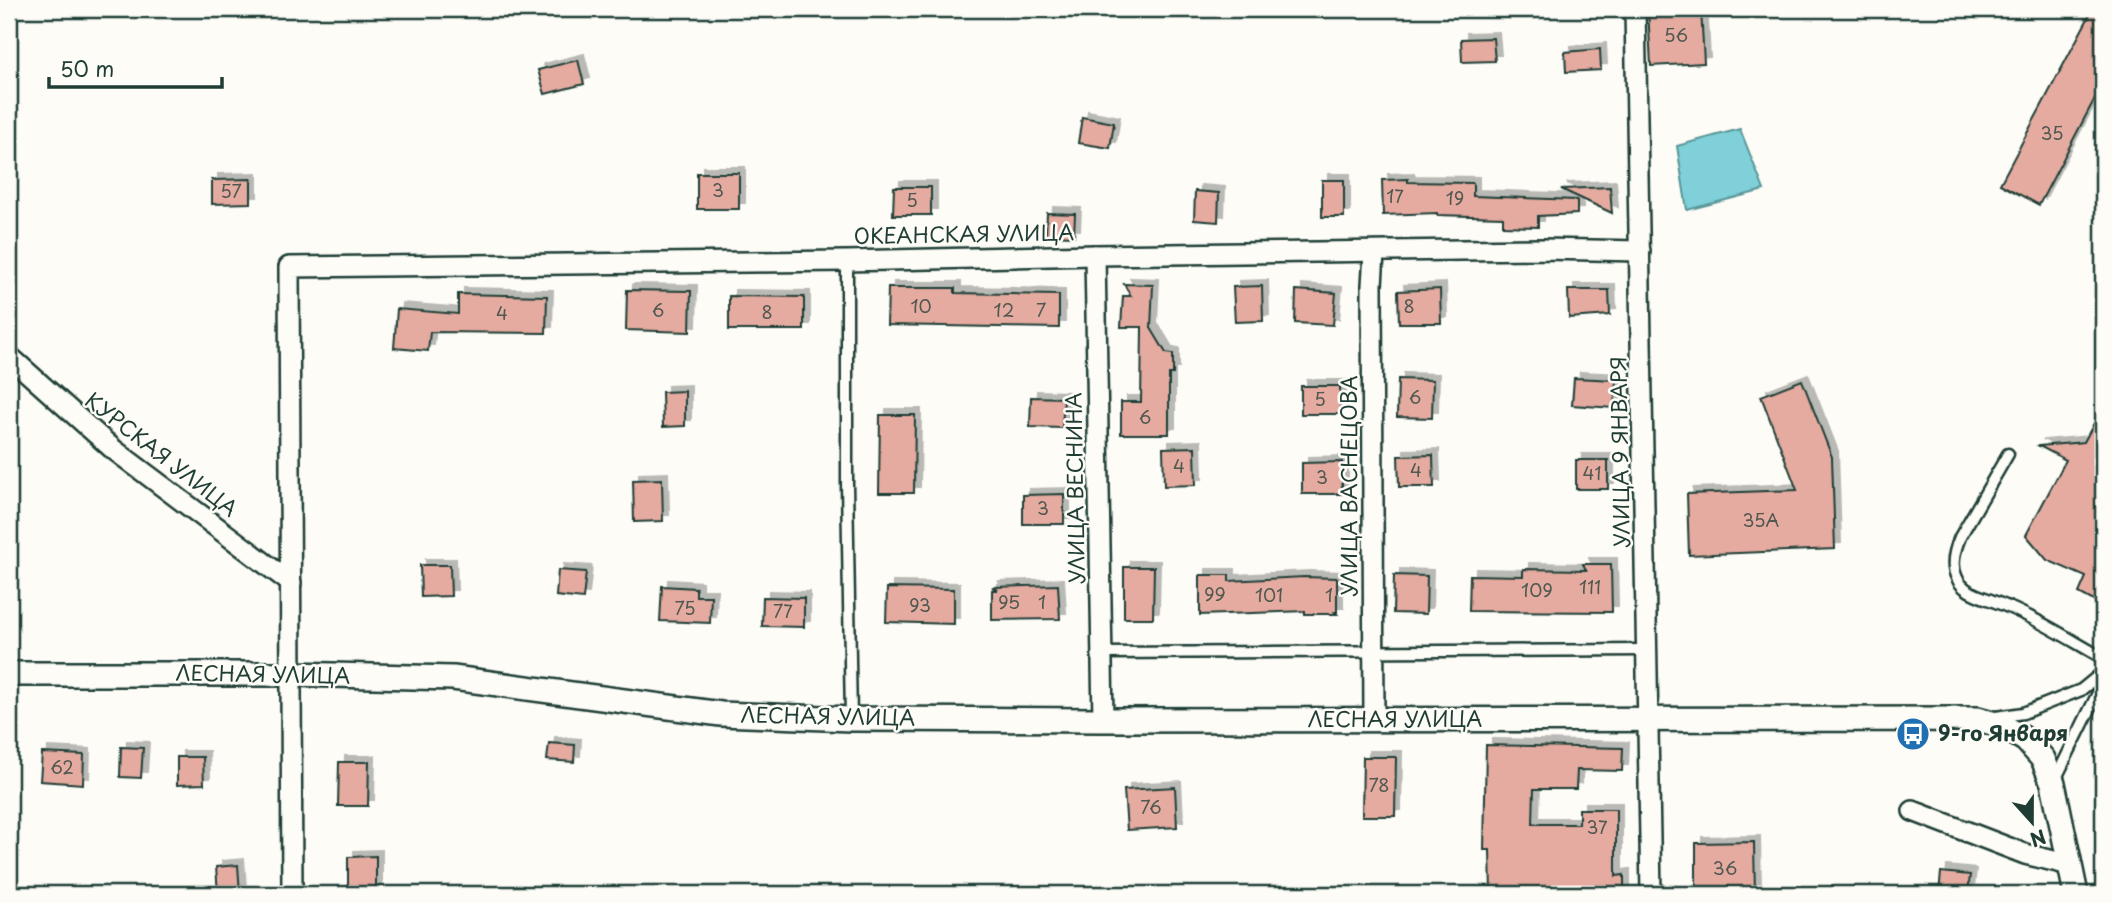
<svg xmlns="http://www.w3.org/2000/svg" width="2112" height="903" font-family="'Playpen Sans',sans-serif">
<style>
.water{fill:#7fd0d8;stroke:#599596;stroke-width:2}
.building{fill:#e5aba1;stroke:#1f3d34;stroke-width:2;filter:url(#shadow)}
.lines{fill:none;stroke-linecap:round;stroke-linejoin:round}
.service-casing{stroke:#1f3d34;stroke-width:15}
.minor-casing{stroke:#1f3d34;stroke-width:24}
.tertiary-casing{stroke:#1f3d34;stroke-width:28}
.service{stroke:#fdfcf7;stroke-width:10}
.minor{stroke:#fdfcf7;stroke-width:19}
.tertiary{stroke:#fdfcf7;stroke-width:23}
.labels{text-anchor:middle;stroke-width:5;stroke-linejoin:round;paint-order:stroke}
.number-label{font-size:18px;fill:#50584f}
.street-label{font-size:21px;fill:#1f3d34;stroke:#fdfcf7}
.poi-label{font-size:21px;font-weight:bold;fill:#1f3d34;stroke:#fdfcf7;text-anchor:start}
</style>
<defs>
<filter id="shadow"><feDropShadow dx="6" dy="-6" stdDeviation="0" flood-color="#0004"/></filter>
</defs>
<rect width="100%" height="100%" fill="#fdfcf7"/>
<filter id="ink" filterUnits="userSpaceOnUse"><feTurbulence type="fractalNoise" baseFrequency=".0143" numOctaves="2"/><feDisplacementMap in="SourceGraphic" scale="14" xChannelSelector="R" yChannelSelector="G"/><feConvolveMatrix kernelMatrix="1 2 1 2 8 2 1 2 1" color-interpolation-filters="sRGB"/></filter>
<g filter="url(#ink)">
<!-- water -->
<path class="water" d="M1740,129L1764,190L1687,210L1677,146Z"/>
<!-- building -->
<g class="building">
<path d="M1648,9H1701L1704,63L1651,66Z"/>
<path d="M2093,9H2103V83L2039,205L2000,184Z"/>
<path d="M1493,38L1495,61L1462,62L1461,39Z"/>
<path d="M1600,49L1601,70L1566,72L1565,52Z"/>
<path d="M578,60L584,84L545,94L538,70Z"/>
<path d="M1082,117L1114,123L1110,148L1078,143Z"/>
<rect x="697" y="173" width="42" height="36"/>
<path d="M251,179V203L212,204V180Z"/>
<path d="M1408,179V182L1473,183V196L1577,200V214L1538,216V227L1503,226V217L1437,215V213L1383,215L1382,180Z"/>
<rect x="1322" y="180" width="22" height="37"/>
<path d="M894,187H931V215H893Z"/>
<path d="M1610,187L1612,213L1561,189Z"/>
<path d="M1195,191L1219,193L1218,222L1194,220Z"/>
<path d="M1047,213L1075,214L1074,236L1046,235Z"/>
<path d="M1124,284L1153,285L1151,328L1166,353L1173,354V374H1169V434H1121V402H1141L1142,327H1121L1123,296H1131Z"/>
<path d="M1262,286L1263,321L1235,322L1233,287Z"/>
<path d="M888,288H955V293L1059,295V328L887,325Z"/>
<path d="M1440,289L1441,323H1399L1398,291Z"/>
<path d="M627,290L691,291L690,332L626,330Z"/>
<path d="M1296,290L1336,293L1333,325L1295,323Z"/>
<path d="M1568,290H1609L1610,315L1569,318Z"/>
<path d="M458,294L547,296L546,333L430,332L428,351L394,348L397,309L458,314Z"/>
<path d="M729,296L804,297V330H729Z"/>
<path d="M1574,378L1616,380L1614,408L1572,405Z"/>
<path d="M1398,379L1433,380L1432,418L1397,417Z"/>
<path d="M1802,380L1832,457L1835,549L1689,555L1687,494L1797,490L1761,396Z"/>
<rect x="1301" y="386" width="39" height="28"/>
<path d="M685,391V426L663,427L662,392Z"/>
<path d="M1031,397L1064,398L1062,428L1030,427Z"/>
<path d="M2103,406V606L2079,593L2086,577L2047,560L2026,535L2066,460L2039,446L2084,442Z"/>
<path d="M880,415H915L914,493H879Z"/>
<path d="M1195,447L1196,485L1164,486L1163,448Z"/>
<path d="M1433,455L1434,487H1399L1398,456Z"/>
<rect x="1576" y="460" width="32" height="29"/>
<path d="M1342,462V494H1302V463Z"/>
<path d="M662,479L663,521L634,522L633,480Z"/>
<path d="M1064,494V524H1023V495Z"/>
<path d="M1583,564H1611L1612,612L1469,611L1470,575L1523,576V569L1586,570Z"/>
<path d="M420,565H450L451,596L421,597Z"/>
<path d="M1124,567H1154L1153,618H1124Z"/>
<path d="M558,570L586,572L583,599L556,596Z"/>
<path d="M1200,575H1229V581L1304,577L1337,578V612H1335L1337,614H1305V611L1200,615Z"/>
<path d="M1394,575L1427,576L1426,614L1393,613Z"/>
<path d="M1058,585L1060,619L992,620V590H998L992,587Z"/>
<path d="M662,586L696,588V596H711L710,623L660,621Z"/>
<path d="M887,588L954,589V624L886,622Z"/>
<path d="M763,597L804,598V627L762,626Z"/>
<path d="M549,743L575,745L574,762L547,760Z"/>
<path d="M1486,745L1623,748L1622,771L1577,770L1576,789H1534L1533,824H1579V809H1616V876L1624,875V894H1491L1490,850H1484Z"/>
<path d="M121,747L143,748L141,778L120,777Z"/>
<path d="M42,753L84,755L83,784L40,781Z"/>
<path d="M177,757H203L204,784L177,785Z"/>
<path d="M1363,757H1396L1395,816H1362Z"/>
<path d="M339,762H369L368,806H338Z"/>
<path d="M1175,787L1177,827L1127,830L1124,790Z"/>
<path d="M1754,842L1755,894H1696V843Z"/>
<path d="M376,856V892H348V857Z"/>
<path d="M238,865L240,894H218L216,867Z"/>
<path d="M1941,872L1970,875L1968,894H1939Z"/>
</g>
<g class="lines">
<defs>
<g id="service">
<path d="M847,261V483L851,719"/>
<path d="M2008,454L1960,537C1955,549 1950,565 1957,578C1963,592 1980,596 1993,601C2032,615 2067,638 2103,658"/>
<path d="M1101,653L1647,650"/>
<path d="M1996,717L2023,713L2081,690L2103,672"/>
<path d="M2055,780L2103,683"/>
</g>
<g id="minor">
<path d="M1635,9L1651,894"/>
<path d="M1095,255L1103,720"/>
<path d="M9,356L113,449L291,583"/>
<path d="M1374,720L1372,285L1374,253"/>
<path d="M1913,811L2025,854L2070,865"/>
<path d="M292,894L289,267L847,261L1095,255L1543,249L1640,251"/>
</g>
<path id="tertiary" d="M9,674H292L453,678L721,714L851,719L1103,720L1978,719L2003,726L2026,740L2043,759L2053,783L2076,894"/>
</defs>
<!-- service casing -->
<use href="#service" class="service-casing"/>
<!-- minor casing -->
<use href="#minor" class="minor-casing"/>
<!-- tertiary casing -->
<use href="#tertiary" class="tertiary-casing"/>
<!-- service -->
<use href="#service" class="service"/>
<!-- minor -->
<use href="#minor" class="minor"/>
<!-- tertiary -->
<use href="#tertiary" class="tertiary"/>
</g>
</g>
<!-- icons -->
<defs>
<symbol id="bus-disc" viewBox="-11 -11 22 22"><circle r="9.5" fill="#1f6fb2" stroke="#fdfcf7"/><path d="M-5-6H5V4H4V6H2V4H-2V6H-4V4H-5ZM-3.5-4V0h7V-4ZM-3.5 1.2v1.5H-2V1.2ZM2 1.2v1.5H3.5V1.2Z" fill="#fff"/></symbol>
</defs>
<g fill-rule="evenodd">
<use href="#bus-disc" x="1894" y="715" width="38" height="38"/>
</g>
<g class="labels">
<!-- number labels -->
<g class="number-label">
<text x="1676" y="42">56</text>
<text x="2052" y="140">35</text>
<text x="718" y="197">3</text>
<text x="231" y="198">57</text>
<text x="1395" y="203">17</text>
<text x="1455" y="205">19</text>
<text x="912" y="207">5</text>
<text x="921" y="313">10</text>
<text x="1409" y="313">8</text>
<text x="658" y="317">6</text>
<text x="1004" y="317">12</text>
<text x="1041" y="317">7</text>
<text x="767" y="319">8</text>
<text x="502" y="320">4</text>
<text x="1415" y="404">6</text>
<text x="1320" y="406">5</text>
<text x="1145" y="424">6</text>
<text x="1179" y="473">4</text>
<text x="1416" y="477">4</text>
<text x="1592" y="480">41</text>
<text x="1322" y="484">3</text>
<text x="1043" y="515">3</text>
<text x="1761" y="527">35А</text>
<text x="1590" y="594">111</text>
<text x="1537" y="597">109</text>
<text x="1215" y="601">99</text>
<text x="1269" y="602">101</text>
<text x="1329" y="602">1</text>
<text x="1009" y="609">95</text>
<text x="1042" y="609">1</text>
<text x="920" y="612">93</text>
<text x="685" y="615">75</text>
<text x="783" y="618">77</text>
<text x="62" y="774">62</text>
<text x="1379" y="792">78</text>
<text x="1151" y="814">76</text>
<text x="1597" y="834">37</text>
<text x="1725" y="875">36</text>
</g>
<!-- street labels -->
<g class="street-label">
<text transform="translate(964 235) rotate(-1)" y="7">ОКЕАНСКАЯ УЛИЦА</text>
<text transform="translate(1621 452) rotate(-91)" y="7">УЛИЦА 9 ЯНВАРЯ</text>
<text transform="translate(161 455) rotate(38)" y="7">КУРСКАЯ УЛИЦА</text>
<text transform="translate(1350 486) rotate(-90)" y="7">УЛИЦА ВАСНЕЦОВА</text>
<text transform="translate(1076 488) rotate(-91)" y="7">УЛИЦА ВЕСНИНА</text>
<text transform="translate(263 675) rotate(1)" y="7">ЛЕСНАЯ УЛИЦА</text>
<text transform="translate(828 717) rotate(1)" y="7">ЛЕСНАЯ УЛИЦА</text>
<text x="1395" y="727">ЛЕСНАЯ УЛИЦА</text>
</g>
<!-- poi labels -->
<g class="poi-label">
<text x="1938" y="741">9-го Января</text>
</g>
</g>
<!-- margin -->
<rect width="2112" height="903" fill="none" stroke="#fdfcf7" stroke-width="35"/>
<rect x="18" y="18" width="2077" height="868" fill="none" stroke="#1f3d34" stroke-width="2.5" filter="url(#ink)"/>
<!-- north arrow -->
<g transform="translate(2032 822) rotate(159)" stroke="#fdfcf7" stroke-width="5" paint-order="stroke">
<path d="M0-5L12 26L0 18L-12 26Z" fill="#1f3d34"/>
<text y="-10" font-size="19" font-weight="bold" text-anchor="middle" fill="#1f3d34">N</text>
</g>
<!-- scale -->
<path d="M49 77v10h173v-10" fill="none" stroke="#1f3d34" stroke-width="3.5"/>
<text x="60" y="77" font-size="21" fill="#1f3d34" stroke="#fdfcf7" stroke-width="5" paint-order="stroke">50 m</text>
</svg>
